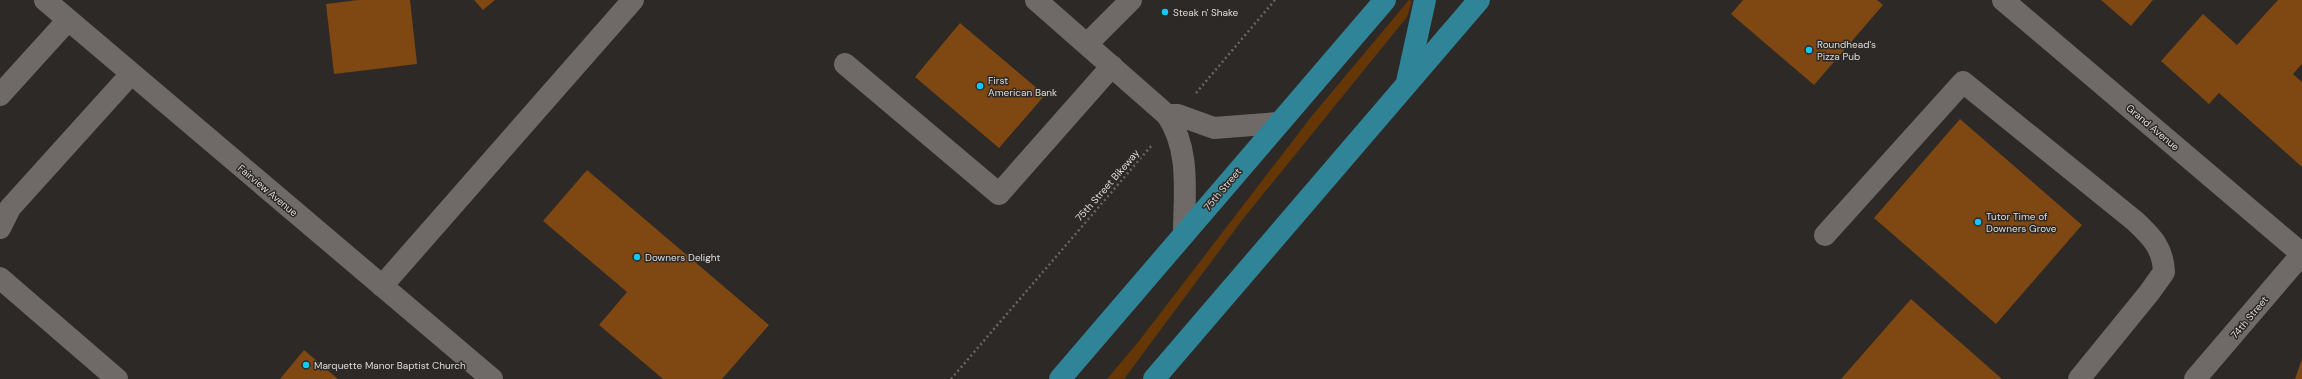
<svg xmlns="http://www.w3.org/2000/svg" width="2302" height="379" font-family="'DM Sans',sans-serif">
<style>
.green{fill:#663706}
.building{fill:#7f4711}
.lines{fill:none;stroke-linecap:round;stroke-linejoin:round}
.path{stroke:#696663;stroke-width:2.5;stroke-dasharray:2 3;stroke-linecap:butt}
.minor{stroke:#6f6a67;stroke-width:22}
.major{stroke:#2f8498;stroke-width:22}
.poi-dot{fill:#09cafa;stroke:#2c2926;stroke-width:1.5}
.labels{text-anchor:middle;stroke-width:3;stroke-linejoin:round;paint-order:stroke}
.poi-label{font-size:10px;fill:#dedcda;stroke:#2c2926;text-anchor:start}
.street-label{font-size:10px;fill:#dedcda;stroke:#2c2926}
</style>
<rect width="100%" height="100%" fill="#2c2926"/>
<!-- green -->
<path class="green" d="M1409,0L1412,1L1407,17L1243,219L1124,379H1107L1139,341L1311,117Z"/>
<!-- building -->
<g class="building">
<path d="M358,0H410L417,64L334,74L326,4Z"/>
<path d="M474,0H495L483,10Z"/>
<path d="M1743,0H1877L1883,5L1814,85L1731,14Z"/>
<path d="M2101,0H2153L2131,26Z"/>
<path d="M2278,0H2302V64L2293,74L2302,82V167L2219,93L2209,104L2161,61L2203,14L2237,45Z"/>
<path d="M960,23L1045,95L999,148L915,77Z"/>
<path d="M1960,119L2082,225L1996,324L1874,218Z"/>
<path d="M587,170L769,325L722,379H663L599,325L627,292L543,221Z"/>
<path d="M1911,299L2002,379H1841Z"/>
<path d="M304,350L338,379H280Z"/>
<path d="M2302,359V379H2295Z"/>
</g>
<g class="lines">
<!-- path -->
<g class="path">
<path d="M1196,93L1275,0"/>
<path d="M951,379L1152,145"/>
</g>
<!-- minor -->
<g class="minor">
<path d="M45,0L492,379"/>
<path d="M1036,0L1167,115C1191,151 1184,193 1184,234"/>
<path d="M2003,0L2302,254L2195,379"/>
<path d="M1087,44L1131,0"/>
<path d="M845,64L999,194L1112,66"/>
<path d="M0,95L68,20"/>
<path d="M1167,115H1178L1214,128L1278,123"/>
<path d="M0,228L10,208L131,74"/>
<path d="M1825,235L1963,82L2135,221C2152,237 2163,248 2164,272L2149,293L2079,379"/>
<path d="M0,278L117,379"/>
<path d="M382,286L633,0"/>
</g>
<!-- major -->
<g class="major">
<path d="M1407,82L1425,0"/>
<path d="M1060,379L1385,0"/>
<path d="M1154,379L1479,0"/>
</g>
</g>
<!-- markers -->
<g class="poi-dot">
<circle cx="1165" cy="12" r="4"/>
<circle cx="1809" cy="50" r="4"/>
<circle cx="980" cy="86" r="4"/>
<circle cx="1978" cy="222" r="4"/>
<circle cx="637" cy="257" r="4"/>
<circle cx="306" cy="365" r="4"/>
</g>
<g class="labels">
<!-- poi labels -->
<g class="poi-label">
<text x="1173" y="16">Steak n' Shake</text>
<text x="1817" y="48">Roundhead's<tspan x="1817" dy="12">Pizza Pub</tspan></text>
<text x="988" y="84">First<tspan x="988" dy="12">American Bank</tspan></text>
<text x="1986" y="220">Tutor Time of<tspan x="1986" dy="12">Downers Grove</tspan></text>
<text x="645" y="261">Downers Delight</text>
<text x="314" y="369">Marquette Manor Baptist Church</text>
</g>
<!-- street labels -->
<g class="street-label">
<text transform="translate(2153 127) rotate(40)" y="4">Grand Avenue</text>
<text transform="translate(1107 185) rotate(-49)" y="4">75th Street Bikeway</text>
<text transform="translate(1222 189) rotate(-50)" y="4">75th Street</text>
<text transform="translate(268 190) rotate(40)" y="4">Fairview Avenue</text>
<text transform="translate(2249 317) rotate(-50)" y="4">74th Street</text>
</g>
</g>
</svg>
